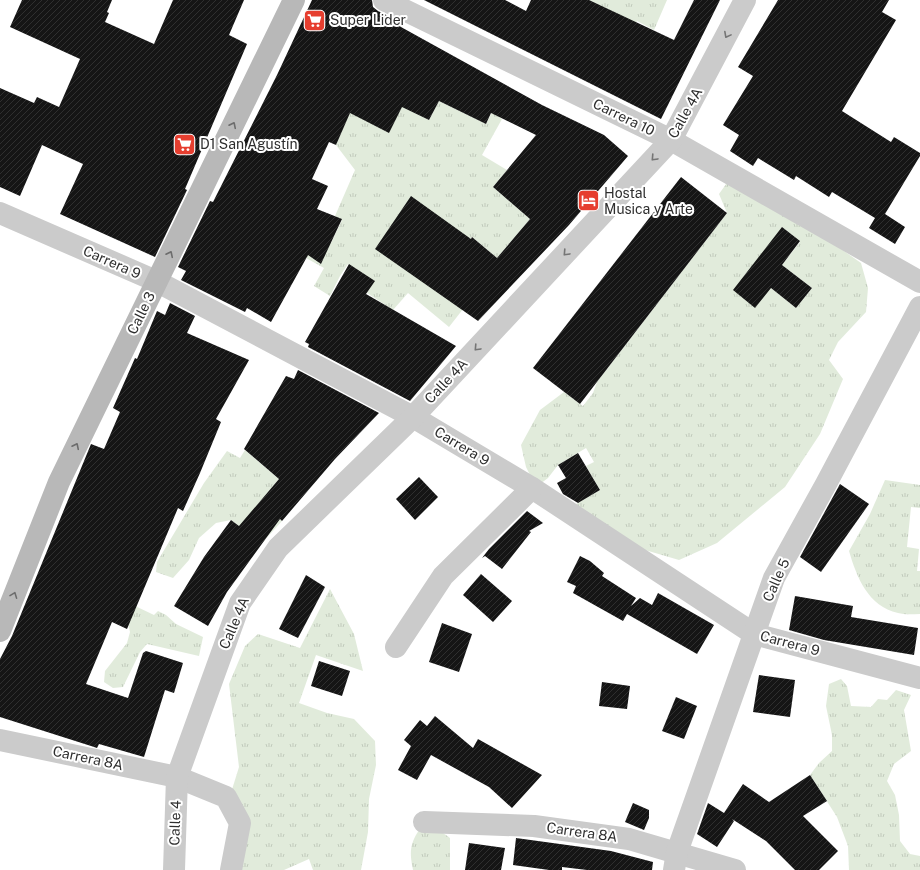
<svg xmlns="http://www.w3.org/2000/svg" width="920" height="870" font-family="'Public Sans',sans-serif">
<style>
.grass{fill:url(#grass-tufts);fill-rule:evenodd}
.building{fill:url(#building-hatch)}
.lines{fill:none;stroke-linecap:round;stroke-linejoin:round}
.street{stroke:#cbcbcb;stroke-width:22}
.secondary{stroke:#b8b8b8;stroke-width:22}
.oneway{stroke:#757575}
.oneway2{stroke:#6c6c6c}
.labels{text-anchor:middle;stroke-width:4;stroke-linejoin:round;paint-order:stroke}
.poi-label{font-size:14px;fill:#2e2e2e;stroke:#fff;text-anchor:start}
.street-label{font-size:14px;fill:#2e2e2e;stroke:#fff}
</style>
<defs>
<pattern id="grass-tufts" width="24" height="20" patternUnits="userSpaceOnUse"><rect width="24" height="20" fill="#e1ebdb"/><path d="M3 7l-1-3M5 7V3M7 7l1-3M15 17l-1-3M17 17v-4M19 17l1-3" fill="none" stroke="#c1cabc"/></pattern>
<pattern id="building-hatch" width="6" height="6" patternUnits="userSpaceOnUse"><rect width="6" height="6" fill="#151515"/><path d="M-1 1l2-2M0 6l6-6M5 7l2-2" fill="none" stroke="#2f2f2f"/></pattern>
</defs>
<rect width="100%" height="100%" fill="#fff"/>
<!-- grass -->
<g class="grass">
<path d="M589,0H667L654,30L637,21L622,51L601,6Z"/>
<path d="M411,87V111L429,120L439,101L486,124L492,112L502,119L482,155L507,170L493,187L530,219L497,258L472,237L448,265L467,304L449,327L408,293L393,310L367,293L374,281L348,264L340,276L330,296L314,286L324,268L297,253L307,232L331,243L342,220L335,216L355,170L336,145L352,107Z"/>
<path d="M729,180L820,234L861,263L868,288L866,312L838,342L829,360L843,379L820,434L785,487L717,543L679,560L645,550L571,507L600,490L586,466L594,462L586,448L558,465L548,478L536,487L526,467L521,445L540,410L564,392L583,406L593,393L597,382L727,213L719,194ZM782,227L800,242L782,265L812,288L796,308L771,288Z"/>
<path d="M245,450L279,479L260,502L282,521L262,543L231,520L216,523L199,538L189,560L173,578L156,572L157,562L204,483L227,451L240,458Z"/>
<path d="M885,480L920,485V508L911,507L907,547L919,549L917,571H920V614C913,614 905,615 898,613C868,606 857,578 849,551L870,514Z"/>
<path d="M330,589L354,634L363,671L316,655L299,703L327,713L354,719L375,741L376,765L369,799L368,832L361,870H313L309,859L284,870H236L230,796L239,767L229,684L245,646L258,634L300,648Z"/>
<path d="M131,604L154,615L158,611L166,615L176,624L203,637L199,656L147,644L140,652L123,687L113,688L104,682L105,671L127,643L130,632L128,624Z"/>
<path d="M841,679L847,686L851,706L871,707L878,699L887,700L896,690L911,695L904,710L911,751L894,764L887,781L895,795L899,815L900,841L910,854L920,856V870H849L848,846L837,817L810,775L819,763L832,751V735L826,706L829,684Z"/>
<path d="M421,827L436,828L450,838V870H413C409,851 410,843 421,827Z"/>
</g>
<!-- building -->
<g class="building">
<path d="M22,0H112L107,12L109,13L105,22L154,44L173,0H244L229,35L247,44L185,189L187,190L155,257L60,214L83,164L42,145L20,196L0,187V88L34,103L37,97L59,107L80,59L10,27Z"/>
<path d="M312,0H372L373,7L378,11L403,23L401,27L542,105L604,135L628,156L569,225L478,321L375,249L411,196L471,239L472,237L497,258L530,219L493,187L536,135L491,113L486,124L439,101L429,120L402,107L389,133L350,113L336,145L329,142L312,179L328,186L317,209L342,219L321,264L308,255L271,322L247,308L245,312L181,280L186,271L178,267L210,201L213,202L277,75Z"/>
<path d="M424,0H505L526,11L531,0H589L674,40L694,0H720L661,119Z"/>
<path d="M778,0H889L882,12L896,20L842,111L891,142L894,137L920,153V156L885,214L905,227L895,244L869,228L875,218L832,192L829,197L796,176L794,180L758,158L753,166L730,151L739,135L723,125L753,76L738,67Z"/>
<path d="M681,177L727,213L580,404L533,368Z"/>
<path d="M782,227L800,241L782,265L812,288L796,308L771,288L755,308L733,290Z"/>
<path d="M349,264L375,281L366,294L456,346L410,401L308,347L309,344L305,342Z"/>
<path d="M170,303L195,316L187,333L249,360L216,419L221,422L200,473L183,511L178,508L127,629L112,622L86,684L128,698L143,653L146,651L183,663L174,693L165,690L144,757L99,744L97,748L91,746L0,717V659L12,636L91,444L104,449L120,412L113,408L135,358L137,359L157,311L165,315Z"/>
<path d="M298,370L379,413L335,459L282,521L280,519L227,592L208,626L174,606L204,557L231,520L239,526L279,479L244,449L286,376L294,379Z"/>
<path d="M578,453L600,490L578,503L563,494L557,483L566,478L558,465Z"/>
<path d="M419,477L438,497L415,520L396,499Z"/>
<path d="M840,484L869,504L821,572L800,557Z"/>
<path d="M527,511L543,523L529,531L531,532L502,569L485,556L482,558L489,549Z"/>
<path d="M580,556L590,561L604,573L602,576L636,598L631,606L640,598L652,605L658,593L714,625L697,654L627,614L623,621L573,593L576,586L567,582Z"/>
<path d="M481,574L512,601L493,622L463,595Z"/>
<path d="M306,575L325,587L298,638L279,629Z"/>
<path d="M795,596L853,606L851,617L918,628L914,655L824,640L789,630Z"/>
<path d="M442,623L472,634L459,672L429,662Z"/>
<path d="M319,661L350,671L342,696L311,686Z"/>
<path d="M759,675L795,680L790,717L753,712Z"/>
<path d="M602,682L630,686L627,709L599,706Z"/>
<path d="M676,697L697,706L684,739L662,731Z"/>
<path d="M435,716L473,748L478,739L542,775L512,808L489,787L431,755L417,780L398,770L411,746L404,740L420,720L427,726Z"/>
<path d="M810,775L827,801L803,816L838,851L819,870H795L766,841L732,819L734,821L717,847L697,834L708,803L724,813L743,784L769,802Z"/>
<path d="M633,803L649,810V818L644,830L625,822Z"/>
<path d="M516,838L611,851L653,862L652,870H587L562,867V870H549L513,865Z"/>
<path d="M469,843L505,848L501,870H465Z"/>
</g>
<g class="lines">
<!-- street -->
<g class="street">
<path d="M384,0L671,140L920,282"/>
<path d="M0,213L156,281L413,417L532,488L754,634L920,678"/>
<path d="M396,647L443,576L532,488"/>
<path d="M0,740L177,777L226,797L240,823L231,870"/>
<path d="M424,822L534,826L629,839L735,870"/>
<path d="M174,870L177,777L240,603L278,548L413,417L671,140L745,0"/>
<path d="M674,870L677,852L774,578L826,484L920,307"/>
</g>
<!-- secondary -->
<path class="secondary" d="M0,631L59,482L294,0"/>
</g>
<!-- one-way arrows -->
<defs><path id="oneway-chevron" d="M-2-3.5L2.5 0L-2 3.5" fill="none" stroke-width="1.6" stroke-linecap="round" stroke-linejoin="round"/></defs>
<g class="oneway">
<use href="#oneway-chevron" transform="translate(727 35) rotate(118)"/>
<use href="#oneway-chevron" transform="translate(654 158) rotate(133)"/>
<use href="#oneway-chevron" transform="translate(566 253) rotate(133)"/>
<use href="#oneway-chevron" transform="translate(477 348) rotate(133)"/>
</g>
<g class="oneway2">
<use href="#oneway-chevron" transform="translate(233 125) rotate(-64)"/>
<use href="#oneway-chevron" transform="translate(170 254) rotate(-64)"/>
<use href="#oneway-chevron" transform="translate(76 446) rotate(-64)"/>
<use href="#oneway-chevron" transform="translate(14 595) rotate(-69)"/>
</g>
<!-- icons -->
<defs>
<symbol id="supermarket-square" viewBox="-11 -11 22 22"><rect x="-9" y="-9" width="18" height="18" rx="4" fill="#e63e2f" stroke="#fff"/><path d="M-6-5.5h2.5l.6 2H6L4.5 2H-2.5L-4.4-4H-6ZM-1.5 3.2a1.3 1.3 0 1 0 .1 0ZM3 3.2a1.3 1.3 0 1 0 .1 0Z" fill="#fff"/></symbol>
<symbol id="hotel-square" viewBox="-11 -11 22 22"><rect x="-9" y="-9" width="18" height="18" rx="4" fill="#e63e2f" stroke="#fff"/><path d="M-6-4.5h1.5V1H6V5H4.5V3h-9V5H-6ZM-4 0a1.8 1.8 0 1 1 3.6 0ZM.5 0V-2.5h3Q6-2.5 6 0Z" fill="#fff"/></symbol>
</defs>
<g fill-rule="evenodd">
<use href="#supermarket-square" x="302" y="8" width="25" height="25"/>
<use href="#supermarket-square" x="172" y="132" width="25" height="25"/>
<use href="#hotel-square" x="576" y="188" width="25" height="25"/>
</g>
<g class="labels">
<!-- poi labels -->
<g class="poi-label">
<text x="330" y="25">Super Lider</text>
<text x="200" y="149">D1 San Agustín</text>
<text x="604" y="198">Hostal<tspan x="604" dy="16">Musica y Arte</tspan></text>
</g>
<!-- street labels -->
<g class="street-label">
<text transform="translate(685 113) rotate(-61)" y="5">Calle 4A</text>
<text transform="translate(624 117) rotate(26)" y="5">Carrera 10</text>
<text transform="translate(112 262) rotate(24)" y="5">Carrera 9</text>
<text transform="translate(141 313) rotate(-64)" y="5">Calle 3</text>
<text transform="translate(446 381) rotate(-47)" y="5">Calle 4A</text>
<text transform="translate(462 446) rotate(31)" y="5">Carrera 9</text>
<text transform="translate(776 580) rotate(-66)" y="5">Calle 5</text>
<text transform="translate(234 623) rotate(-67)" y="5">Calle 4A</text>
<text transform="translate(790 643) rotate(15)" y="5">Carrera 9</text>
<text transform="translate(88 758) rotate(12)" y="5">Carrera 8A</text>
<text transform="translate(175 823) rotate(-88)" y="5">Calle 4</text>
<text transform="translate(582 832) rotate(8)" y="5">Carrera 8A</text>
</g>
</g>
</svg>
